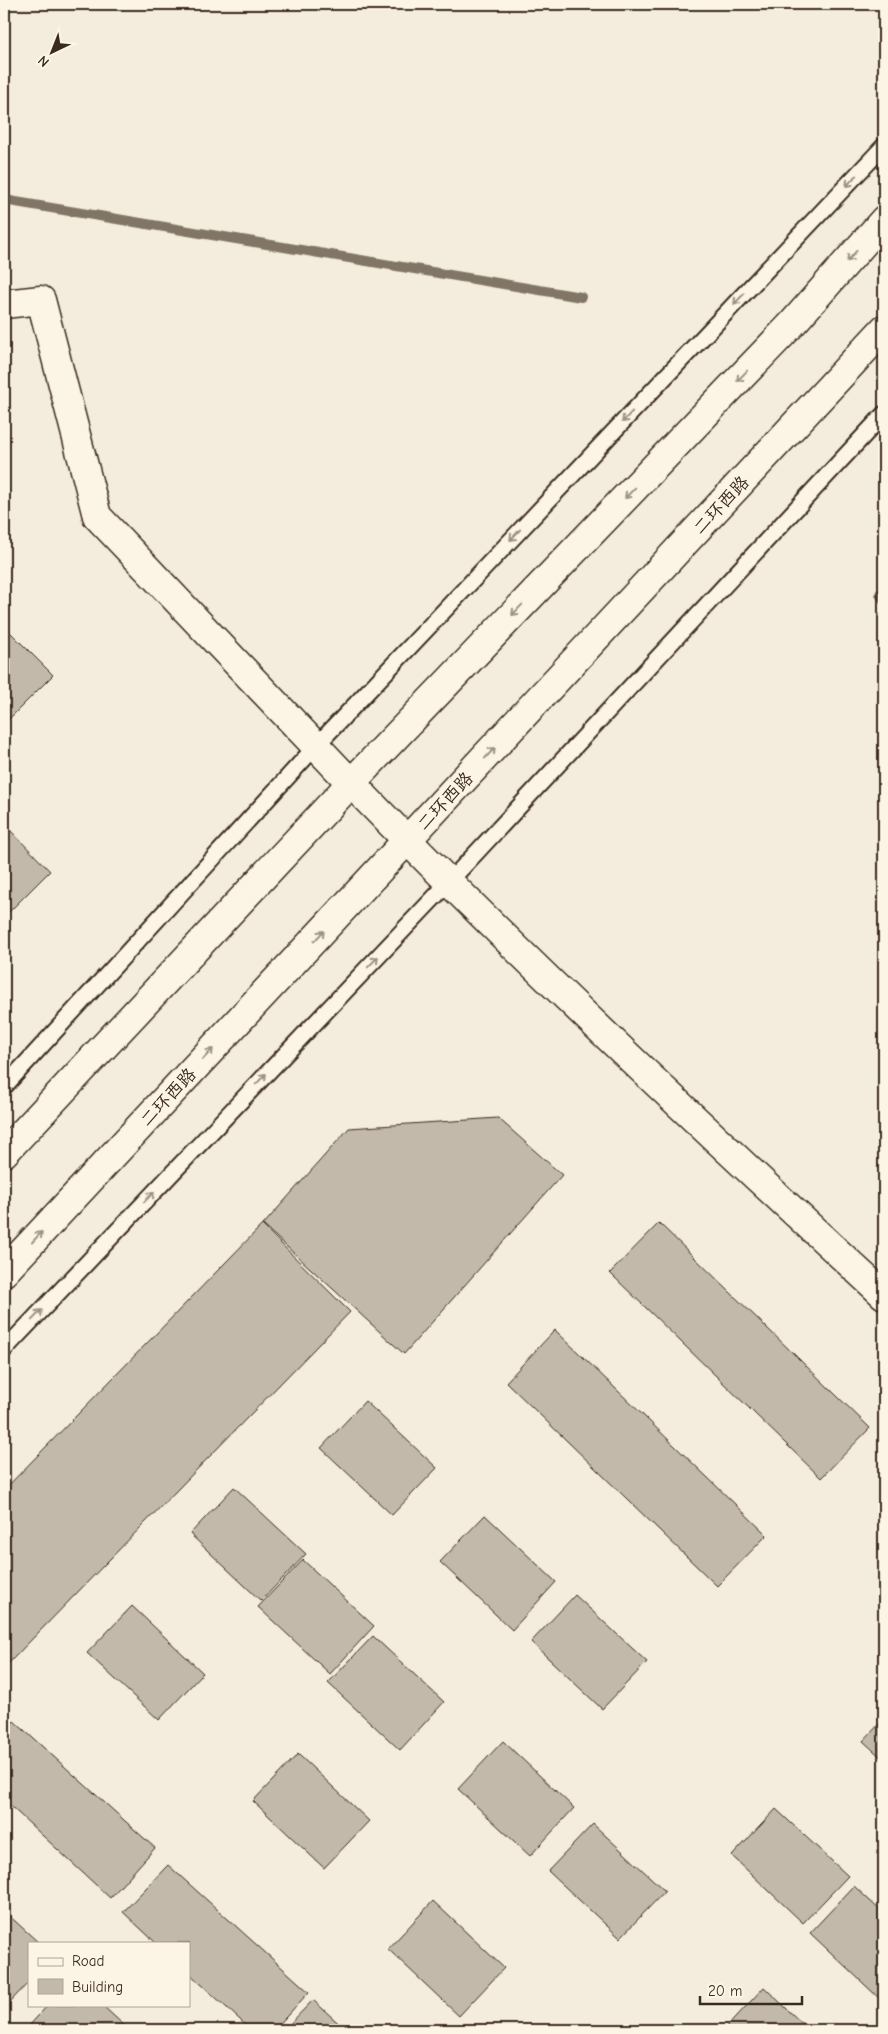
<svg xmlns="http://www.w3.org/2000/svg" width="888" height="2034" font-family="'Comic Neue','LXGW WenKai TC',sans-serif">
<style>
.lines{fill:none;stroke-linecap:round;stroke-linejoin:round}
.stream{stroke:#817466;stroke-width:10}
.building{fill:#c3b9aa;stroke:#3b2a1e}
.lane-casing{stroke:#3b2a1e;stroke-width:19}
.street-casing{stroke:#3b2a1e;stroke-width:31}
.secondary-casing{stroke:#3b2a1e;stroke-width:31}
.primary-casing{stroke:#3b2a1e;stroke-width:31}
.lane{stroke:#fcf5e5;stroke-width:15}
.street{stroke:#fcf5e5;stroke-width:28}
.secondary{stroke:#fcf5e5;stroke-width:28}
.primary{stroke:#fcf5e5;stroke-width:28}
.oneway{stroke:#9c9082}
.labels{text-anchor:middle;stroke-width:4;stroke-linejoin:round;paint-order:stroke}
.street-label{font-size:18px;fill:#3b2a1e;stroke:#fcf5e5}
</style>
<rect width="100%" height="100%" fill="#f4eddd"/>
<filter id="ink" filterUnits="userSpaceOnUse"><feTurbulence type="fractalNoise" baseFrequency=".02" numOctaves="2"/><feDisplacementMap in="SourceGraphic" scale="10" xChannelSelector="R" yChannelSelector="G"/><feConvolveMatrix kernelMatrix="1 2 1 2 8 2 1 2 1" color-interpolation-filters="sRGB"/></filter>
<g filter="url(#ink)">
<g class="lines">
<!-- stream -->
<g class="stream">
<path d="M4,200L581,297"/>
<path d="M880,594L884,600"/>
</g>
</g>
<!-- building -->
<g class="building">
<path d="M4,626L53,675L6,722L4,720Z"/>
<path d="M4,824L50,871L4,917Z"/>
<path d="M498,1118L562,1175L404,1354L263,1225L349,1128Z"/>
<path d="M659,1223L870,1428L821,1478L610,1273Z"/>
<path d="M262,1225L350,1312L4,1668V1490Z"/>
<path d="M555,1330L767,1535L717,1586L506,1382Z"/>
<path d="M365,1401L437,1468L392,1515L321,1448Z"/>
<path d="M234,1487L306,1554L261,1601L190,1534Z"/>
<path d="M485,1515L556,1582L512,1630L440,1562Z"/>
<path d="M303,1560L374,1626L330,1674L258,1607Z"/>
<path d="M575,1595L647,1662L602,1709L531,1642Z"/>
<path d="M132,1606L203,1673L159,1720L87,1653Z"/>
<path d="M373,1636L444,1702L400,1750L328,1683Z"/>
<path d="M884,1719V1760L863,1741Z"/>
<path d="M14,1721L155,1848L110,1898L4,1800V1732Z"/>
<path d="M503,1741L574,1808L530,1856L458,1789Z"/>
<path d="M298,1754L369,1821L324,1868L253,1801Z"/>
<path d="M776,1809L848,1876L803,1923L732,1856Z"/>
<path d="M593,1824L665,1891L620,1938L548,1871Z"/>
<path d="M168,1865L309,1992L274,2030H251L189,1973V1943H156L123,1912Z"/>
<path d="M854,1886L884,1914V1997L881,2000L810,1933Z"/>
<path d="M433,1901L504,1968L459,2016L388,1949Z"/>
<path d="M4,1911L39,1943H29V1982L8,2004L4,2000Z"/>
<path d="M764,1987L809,2030H724Z"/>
<path d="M313,2000L346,2030H284Z"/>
<path d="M48,2005H102L129,2030H32L28,2027Z"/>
</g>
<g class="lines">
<defs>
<g id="lane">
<path d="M4,1087L316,746L884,146"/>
<path d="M4,1350L449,882L884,414"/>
</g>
<path id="street" d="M4,304L41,300L97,516L351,783"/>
<path id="secondary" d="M351,783C523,960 703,1128 884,1295"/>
<g id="primary">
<path d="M4,1153L351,783L792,324L884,220"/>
<path d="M4,1272L884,329"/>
</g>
</defs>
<!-- lane casing -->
<use href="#lane" class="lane-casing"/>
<!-- street casing -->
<use href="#street" class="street-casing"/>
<!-- secondary casing -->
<use href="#secondary" class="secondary-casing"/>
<!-- primary casing -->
<use href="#primary" class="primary-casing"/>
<!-- lane -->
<use href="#lane" class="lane"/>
<!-- street -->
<use href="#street" class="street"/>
<!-- secondary -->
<use href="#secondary" class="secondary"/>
<!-- primary -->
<use href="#primary" class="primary"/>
</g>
<!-- one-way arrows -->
<defs><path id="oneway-shaft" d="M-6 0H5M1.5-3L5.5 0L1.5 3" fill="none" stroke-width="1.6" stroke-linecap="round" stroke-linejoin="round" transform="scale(1.25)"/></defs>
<g class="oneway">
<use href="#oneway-shaft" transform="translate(851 181) rotate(133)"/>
<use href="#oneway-shaft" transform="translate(852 256) rotate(131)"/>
<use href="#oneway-shaft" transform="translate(739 299) rotate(133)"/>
<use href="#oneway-shaft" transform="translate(742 376) rotate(134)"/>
<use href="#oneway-shaft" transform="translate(627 417) rotate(133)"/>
<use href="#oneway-shaft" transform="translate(630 493) rotate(134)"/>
<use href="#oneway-shaft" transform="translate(515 535) rotate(133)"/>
<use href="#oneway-shaft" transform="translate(517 610) rotate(134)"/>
<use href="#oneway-shaft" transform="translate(490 753) rotate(-47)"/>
<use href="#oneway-shaft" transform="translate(319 936) rotate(-47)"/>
<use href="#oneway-shaft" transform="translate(373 962) rotate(-46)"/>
<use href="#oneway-shaft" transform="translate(208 1054) rotate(-47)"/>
<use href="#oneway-shaft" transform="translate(261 1079) rotate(-46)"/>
<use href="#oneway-shaft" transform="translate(149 1197) rotate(-46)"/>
<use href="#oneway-shaft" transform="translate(37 1237) rotate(-47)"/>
<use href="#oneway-shaft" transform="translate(37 1315) rotate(-46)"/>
</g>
</g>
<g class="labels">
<!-- street labels -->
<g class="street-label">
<text transform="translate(721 505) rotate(-47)" y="6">二环西路</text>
<text transform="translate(445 801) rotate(-47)" y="6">二环西路</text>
<text transform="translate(168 1097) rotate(-47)" y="6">二环西路</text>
</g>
</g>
<!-- margin -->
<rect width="888" height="2034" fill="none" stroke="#fcf5e5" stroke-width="20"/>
<rect x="10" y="10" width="868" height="2014" fill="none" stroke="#3b2a1e" stroke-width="2" filter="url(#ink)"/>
<!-- legend -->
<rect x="28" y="1942" width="162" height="65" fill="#fcf5e5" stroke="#afa495"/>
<rect x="38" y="1958" width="25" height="8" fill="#fcf5e5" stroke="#afa495"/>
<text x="72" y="1966" font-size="15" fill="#3b2a1e">Road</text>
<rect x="38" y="1979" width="25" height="15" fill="#c3b9aa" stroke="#afa495"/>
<text x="72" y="1992" font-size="15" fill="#3b2a1e">Building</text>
<!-- north arrow -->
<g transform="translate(52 52) rotate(223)" stroke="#fcf5e5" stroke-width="4" paint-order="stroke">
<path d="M0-4L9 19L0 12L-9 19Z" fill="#3b2a1e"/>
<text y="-8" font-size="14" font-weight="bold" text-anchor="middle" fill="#3b2a1e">N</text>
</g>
<!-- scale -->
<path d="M700 1996v8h102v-8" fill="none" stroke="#3b2a1e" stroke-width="2.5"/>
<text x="708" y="1996" font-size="15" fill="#3b2a1e" stroke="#fcf5e5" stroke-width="4" paint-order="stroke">20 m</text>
</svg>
